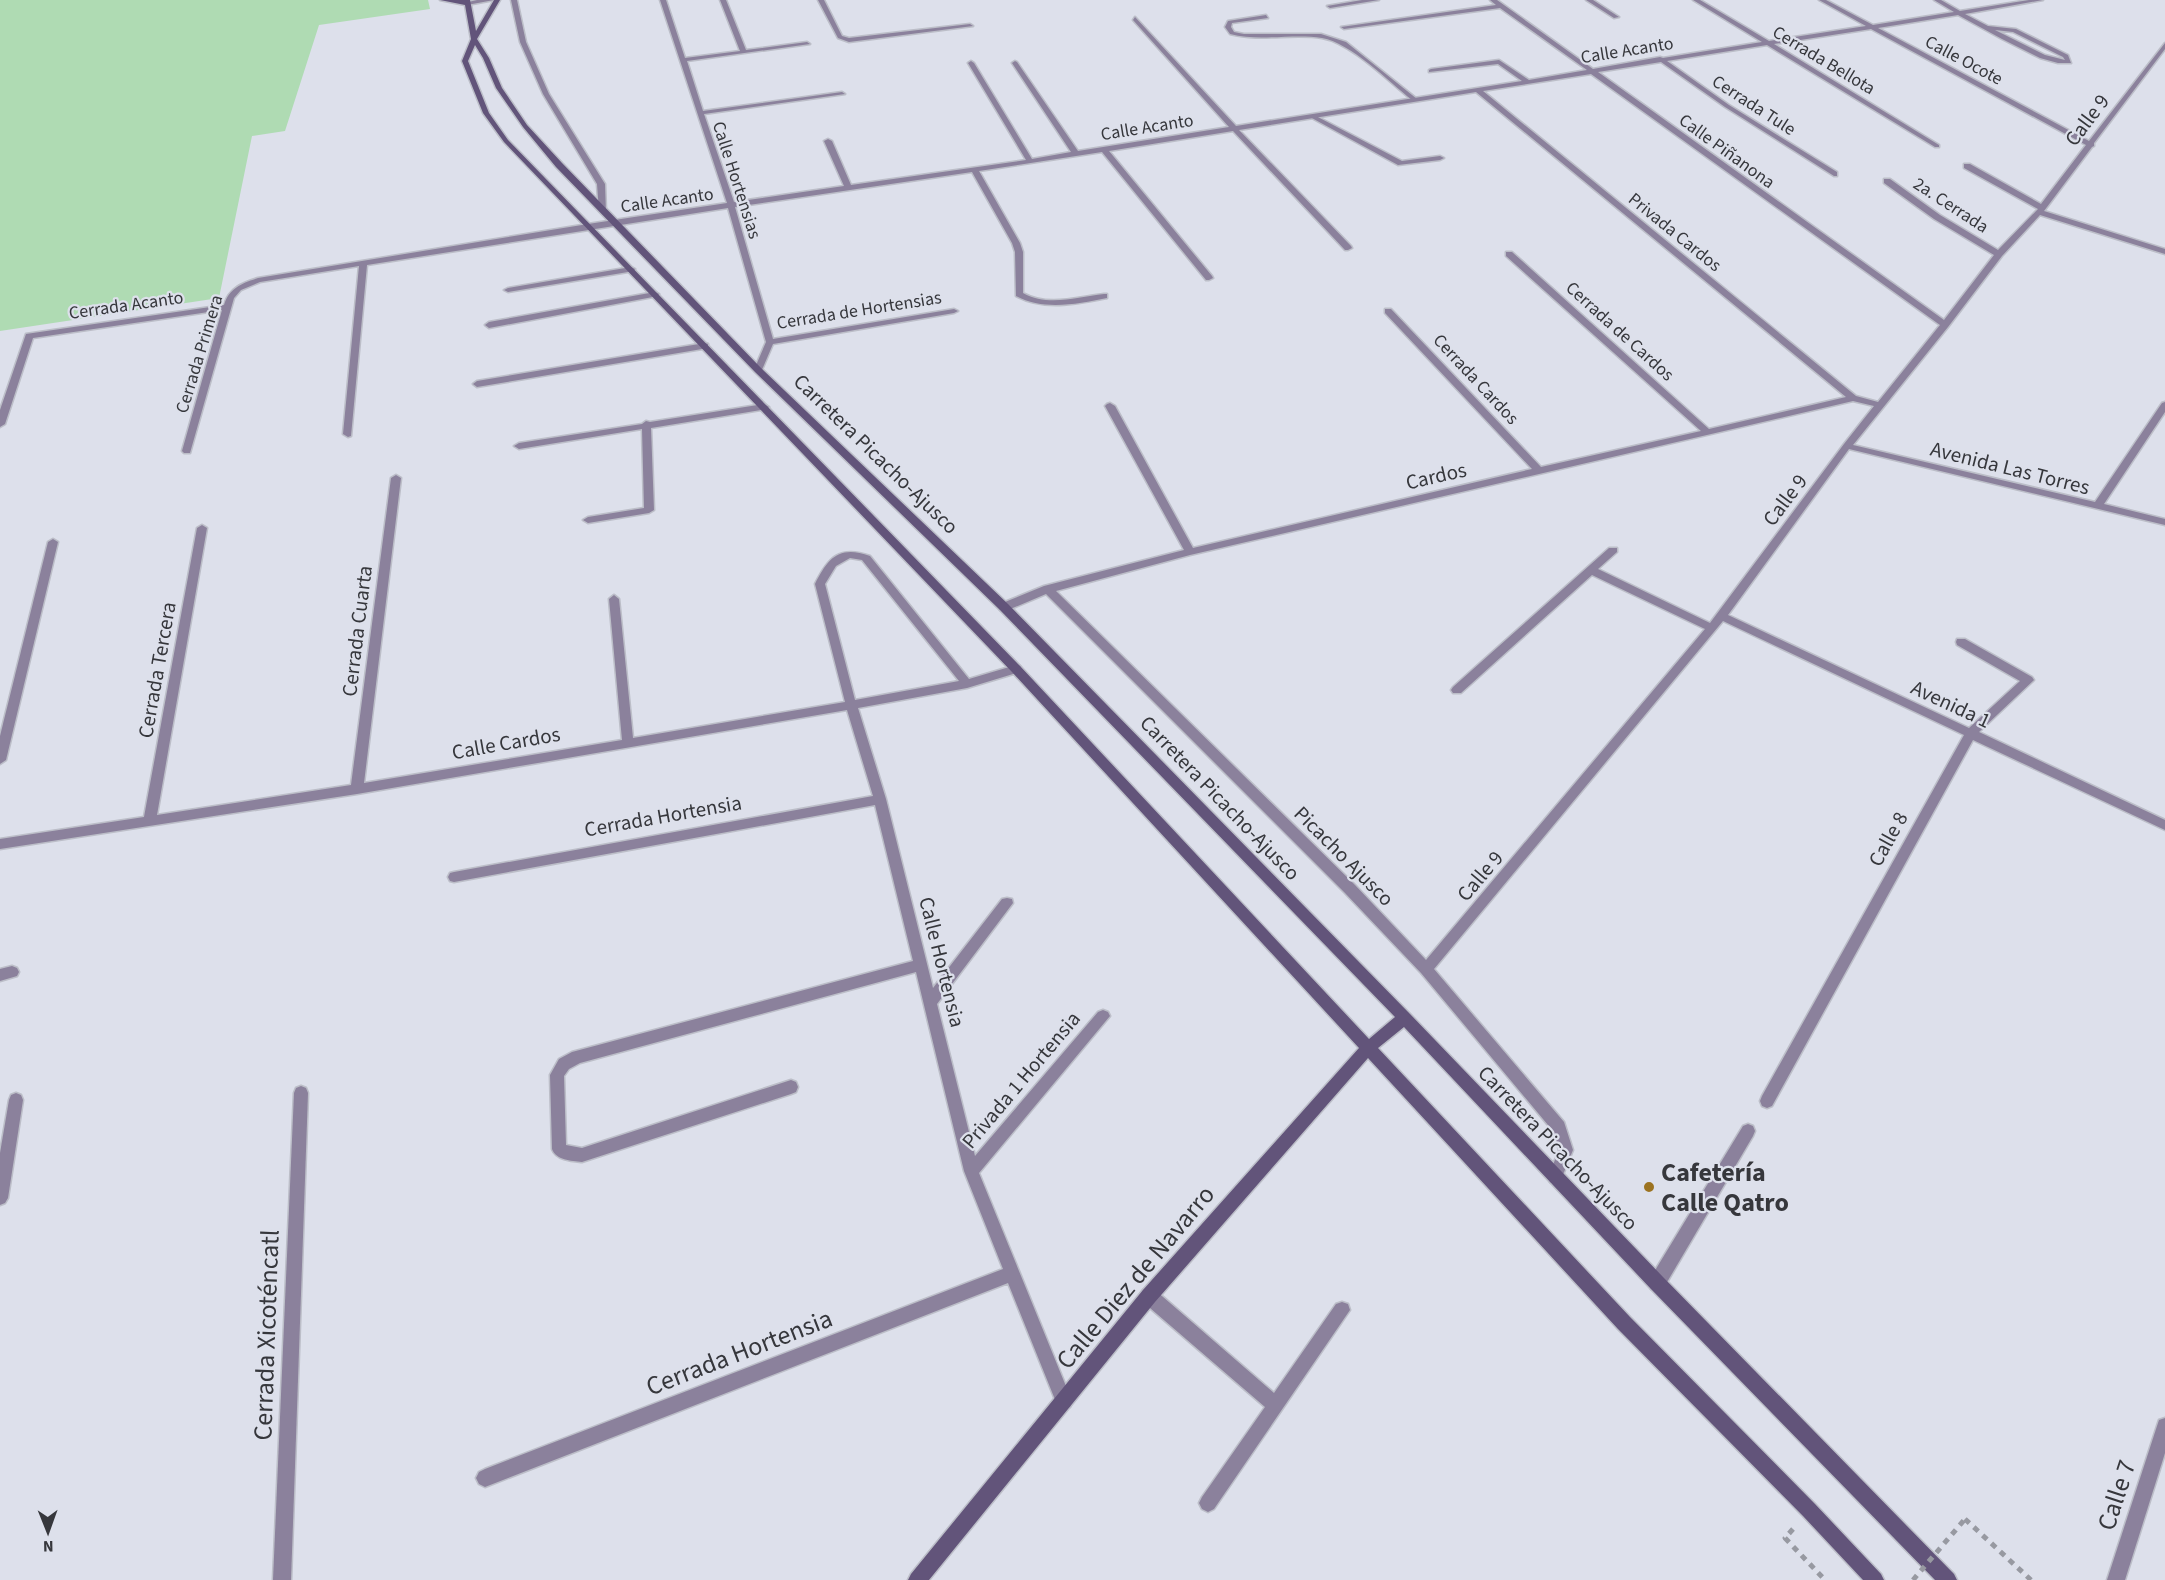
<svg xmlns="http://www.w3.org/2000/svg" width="2165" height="1580" font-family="'Source Sans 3',sans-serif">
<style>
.green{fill:#afdbb3}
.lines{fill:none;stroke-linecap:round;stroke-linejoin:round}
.lane-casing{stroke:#bcbec8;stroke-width:3}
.street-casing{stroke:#bcbec8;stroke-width:3}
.secondary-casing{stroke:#bcbec8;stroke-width:3}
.path{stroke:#9799a1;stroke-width:5;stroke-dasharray:6 6;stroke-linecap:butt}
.lane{fill:#8b819c;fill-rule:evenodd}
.street{fill:#8b819c;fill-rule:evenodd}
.secondary{fill:#62547a;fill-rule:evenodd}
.path-bridge{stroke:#9799a1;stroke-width:5;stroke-dasharray:6 6;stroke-linecap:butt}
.poi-dot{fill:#9c7320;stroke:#dde0eb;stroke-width:2}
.labels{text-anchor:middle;stroke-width:4.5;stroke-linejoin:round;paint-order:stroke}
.far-street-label{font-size:18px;fill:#36373c;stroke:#dde0eb}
.street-label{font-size:21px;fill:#36373c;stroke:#dde0eb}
.near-poi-label{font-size:26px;font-weight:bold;fill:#36373c;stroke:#dde0eb;text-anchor:start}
.near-street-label{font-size:26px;fill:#36373c;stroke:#dde0eb}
</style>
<rect width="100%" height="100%" fill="#dde0eb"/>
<!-- green -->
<path class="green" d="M0,0H428L430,9L319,25L285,131L252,136L219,298L0,331Z"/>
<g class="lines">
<defs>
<g id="lane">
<path d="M818,0H824L842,36L849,38L970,24L973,26L849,42L838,38Z"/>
<path d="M1266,15L1268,18L1232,23L1231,27L1234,32L1244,34H1321L1346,42L1417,99L1412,100C1388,81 1351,43 1322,38C1292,33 1261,42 1230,34L1225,27L1228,21Z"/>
<path d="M1310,115H1314L1402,161L1440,156L1444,158L1440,160L1398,165L1310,117Z"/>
</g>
<g id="street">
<path d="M477,0H494L467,5L464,3Z"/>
<path d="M511,0H517L526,42L549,94L605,184L606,213L599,211L597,184L543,94L520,42Z"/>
<path d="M660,0H666L685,58L740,51L720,0H726L746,50L807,42L810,44L687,61L703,111L842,92L845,94L704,114L734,202L844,186L824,141L828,139L832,141L851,185L1026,160L968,63L971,61L974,63L1032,159L1071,152L1012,63L1015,61L1017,62L1078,151L1229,127L1133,20L1135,17L1236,126L1522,81L1498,64L1429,72V70L1431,69L1499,60L1529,80L1587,70L1500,8L1344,29L1341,27L1496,5L1490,0H1497L1593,69L1660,57L1663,58L1762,42L1693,0H1700L1769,41L1866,26L1819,0H1826L1873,25L1954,12L1934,0H1941L1960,11L2029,0H2043L1965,14L1988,26L2016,29L2068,55L2071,63H2058L2040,58L2002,39L1958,15L1878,28L2089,141L2165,43V49L2094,143V146L2092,147L2044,211L2165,249V254L2040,215L2002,256L1948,327L1853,445L2095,502L2162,403L2165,402V412L2104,504L2165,519V525L1849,449L1728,615L1969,728L2020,681L1957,645L1956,642L1957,639H1965L2032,677L2034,680L1979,732L2165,820V830L1973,740L1772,1106L1767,1108L1762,1106L1760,1101L1762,1096L1964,735L1723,621L1434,969L1564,1122L1573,1150L1560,1182L1555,1184L1550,1182L1548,1177L1559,1150L1553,1131L1421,973L1345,893L1046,594L1008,610H1000L999,607L1000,604L1044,586L1184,550L1105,406L1107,404L1110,403L1115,406L1193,548L1532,469L1385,313V309H1391L1541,467L1701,431L1506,256V252H1512L1709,429L1846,397L1476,92L1239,130L1351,246L1352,248L1348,250H1345L1233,131L1109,151L1212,276L1213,278L1209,280H1206L1102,152L979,171L1020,243L1023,252V293C1048,307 1077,297 1104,294H1107V298C1077,304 1044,311 1016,296L1015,252L1012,243L972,172L735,207L773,339L954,309L958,311L954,313L773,344L761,372L754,370L766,342L728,208L367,265L351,436L348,437L343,434L359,266L260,282L241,290L234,298L190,453H184L182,451L222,310L33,338L5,424L0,427V410L26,334L224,305C229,288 242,283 258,278L588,224L727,203ZM1871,29L2086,145L2041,204L1970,164H1964V168L2038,209L1998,250L1940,215L1890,179H1884V183L1934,219L1994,255L1944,320L1598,72L1661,62L1725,107L1834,176H1837V172L1729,105L1667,61L1767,45L1935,147H1939V145L1774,44ZM1995,30L2013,32L2063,57L2065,60L2045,55ZM1591,74L1940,325L1878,402L1856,396L1483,91ZM1853,401L1874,406L1844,444L1710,623L1598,569L1617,552V548H1609L1453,687L1451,690L1453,693H1461L1592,575L1705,629L1426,960L1355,885L1056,591L1190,555Z"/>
<path d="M1362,0H1379L1330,8L1327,6Z"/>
<path d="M1586,0H1593L1619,17L1614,18Z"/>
<path d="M631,267L635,269L634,271L508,292L504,290L508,288Z"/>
<path d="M655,292L659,294L658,296L489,328L485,325L489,322Z"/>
<path d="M705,343L708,344V348L477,387L473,384L477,381Z"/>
<path d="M764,404L769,407L767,409L651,428L654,510L649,513L588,523L583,520L588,517L644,508L642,429L519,449L514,446L519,443L642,424L646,421L650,422Z"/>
<path d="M396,475L401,478L364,783L622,740L609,599L614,595L619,599L633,738L845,702L815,584C828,558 839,545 870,556L969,679L1016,665L1020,666L1022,669L1020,672L967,688L858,708L886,799L933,988L1002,899L1007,898L1012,899L1013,903L937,1004L975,1156L1098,1012L1103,1010L1108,1012L1110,1016L979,1173L1072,1401L1070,1407L1064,1409L1058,1407L1008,1283L485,1487L479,1484L476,1478L479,1472L485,1469L1003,1269L964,1171L916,972L580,1063L569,1069L564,1076L566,1145L582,1148L791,1080L796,1082L798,1087L796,1092L791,1094L582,1162C571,1161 556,1160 552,1149L550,1075L559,1059L572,1052L913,961L875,805L454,882L450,881L448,877L450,873L454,872L873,796L847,710L357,794L0,849V839L144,817L197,528L202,525L207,528L157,815L351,785L391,478ZM850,558L862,560L959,681L855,700L825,584L836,566Z"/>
<path d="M53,539L58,542L6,760L0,764V736L48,542Z"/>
<path d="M12,966L17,968L19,972L17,976L0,981V969Z"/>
<path d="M301,1086L306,1088L308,1093L291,1580H273L294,1093L296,1088Z"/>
<path d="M16,1093L21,1095L23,1100L8,1198L5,1203L0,1205V1153L9,1100L11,1095Z"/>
<path d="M1748,1124L1753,1126L1755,1131L1753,1136L1663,1289L1657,1291L1651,1289L1649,1283L1651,1277L1743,1126Z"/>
<path d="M1149,1288L1155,1290L1274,1393L1336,1304L1342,1302L1348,1304L1350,1310L1214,1509L1208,1512L1202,1509L1199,1503L1202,1497L1265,1407L1143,1302L1141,1296L1143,1290Z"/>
<path d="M2165,1418V1453L2125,1580H2107L2157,1426L2159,1420Z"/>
</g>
<path id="secondary" d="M440,0H470L476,31L494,0H500L477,39L489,58L502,88L527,125L562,163L761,368L1008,604L1410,1014L1663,1277L1954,1574L1957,1580H1935L1651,1289L1404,1027L1378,1048L1630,1317L1815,1504L1881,1574L1884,1580H1863L1803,1516L1618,1329L1368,1058L1155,1302L929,1580H908L911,1574L1143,1290L1359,1048L1012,672L504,142L483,113L462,61L471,39L465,5ZM475,45L483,58L496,88L523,127L556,167L755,372L1000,610L1395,1017L1369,1039L1020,666L508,140L489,113L468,61Z"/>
</defs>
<!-- lane casing -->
<use href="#lane" class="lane-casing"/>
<!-- street casing -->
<use href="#street" class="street-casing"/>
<!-- secondary casing -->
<use href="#secondary" class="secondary-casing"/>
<!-- path -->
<g class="path">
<path d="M1965,1519L2031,1580"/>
<path d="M1793,1529L1785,1538L1825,1580"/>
</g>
<!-- lane -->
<use href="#lane" class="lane"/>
<!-- street -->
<use href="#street" class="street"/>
<!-- secondary -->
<use href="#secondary" class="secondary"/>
<!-- path-bridge -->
<path class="path-bridge" d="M1913,1580L1965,1519"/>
</g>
<!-- markers -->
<circle class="poi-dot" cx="1649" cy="1187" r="6"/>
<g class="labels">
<!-- far-street labels -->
<g class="far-street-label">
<text transform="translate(1627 50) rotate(-9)" y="6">Calle Acanto</text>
<text transform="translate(1824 60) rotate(31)" y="6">Cerrada Bellota</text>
<text transform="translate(1964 60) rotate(28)" y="6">Calle Ocote</text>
<text transform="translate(1754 105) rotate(33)" y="6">Cerrada Tule</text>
<text transform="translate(1147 127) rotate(-9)" y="6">Calle Acanto</text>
<text transform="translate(1727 151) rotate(36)" y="6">Calle Piñanona</text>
<text transform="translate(737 180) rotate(72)" y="6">Calle Hortensias</text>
<text transform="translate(667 200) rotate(-8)" y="6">Calle Acanto</text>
<text transform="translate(1951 205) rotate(33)" y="6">2a. Cerrada</text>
<text transform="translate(1675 232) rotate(39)" y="6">Privada Cardos</text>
<text transform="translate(126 305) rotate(-8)" y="6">Cerrada Acanto</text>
<text transform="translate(859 310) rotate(-9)" y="6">Cerrada de Hortensias</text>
<text transform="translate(1620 331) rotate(42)" y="6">Cerrada de Cardos</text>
<text transform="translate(199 354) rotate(-73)" y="6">Cerrada Primera</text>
<text transform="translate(1476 379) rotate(47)" y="6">Cerrada Cardos</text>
</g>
<!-- street labels -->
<g class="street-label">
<text transform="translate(2087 120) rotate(-53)" y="7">Calle 9</text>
<text transform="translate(876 454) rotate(44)" y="7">Carretera Picacho-Ajusco</text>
<text transform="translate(2010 468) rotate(14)" y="7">Avenida Las Torres</text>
<text transform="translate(1436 476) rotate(-13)" y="7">Cardos</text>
<text transform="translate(1785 500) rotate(-53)" y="7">Calle 9</text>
<text transform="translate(357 631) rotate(-83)" y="7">Cerrada Cuarta</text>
<text transform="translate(157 670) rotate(-80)" y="7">Cerrada Tercera</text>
<text transform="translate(1951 704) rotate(25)" y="7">Avenida 1</text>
<text transform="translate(506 743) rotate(-10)" y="7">Calle Cardos</text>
<text transform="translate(1220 798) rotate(46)" y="7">Carretera Picacho-Ajusco</text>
<text transform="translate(663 816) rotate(-10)" y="7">Cerrada Hortensia</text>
<text transform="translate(1888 839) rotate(-61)" y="7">Calle 8</text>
<text transform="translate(1344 856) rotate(45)" y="7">Picacho Ajusco</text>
<text transform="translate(1480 876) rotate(-50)" y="7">Calle 9</text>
<text transform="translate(942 962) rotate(76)" y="7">Calle Hortensia</text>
<text transform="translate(1021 1080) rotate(-50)" y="7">Privada 1 Hortensia</text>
<text transform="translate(1558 1148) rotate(46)" y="7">Carretera Picacho-Ajusco</text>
</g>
<!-- near-poi labels -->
<g class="near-poi-label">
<text x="1661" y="1181">Cafetería<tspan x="1661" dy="30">Calle Qatro</tspan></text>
</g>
<!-- near-street labels -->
<g class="near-street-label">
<text transform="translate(1135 1277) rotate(-50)" y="9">Calle Diez de Navarro</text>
<text transform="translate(266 1335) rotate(-88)" y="9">Cerrada Xicoténcatl</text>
<text transform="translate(739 1352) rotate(-21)" y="9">Cerrada Hortensia</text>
<text transform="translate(2116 1495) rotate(-72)" y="9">Calle 7</text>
</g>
</g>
<!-- north arrow -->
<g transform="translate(48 1532) rotate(179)" stroke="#dde0eb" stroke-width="4.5" paint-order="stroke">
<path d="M0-4.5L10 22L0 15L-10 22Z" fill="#36373c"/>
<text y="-9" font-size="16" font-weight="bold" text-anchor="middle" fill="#36373c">N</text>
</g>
</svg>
